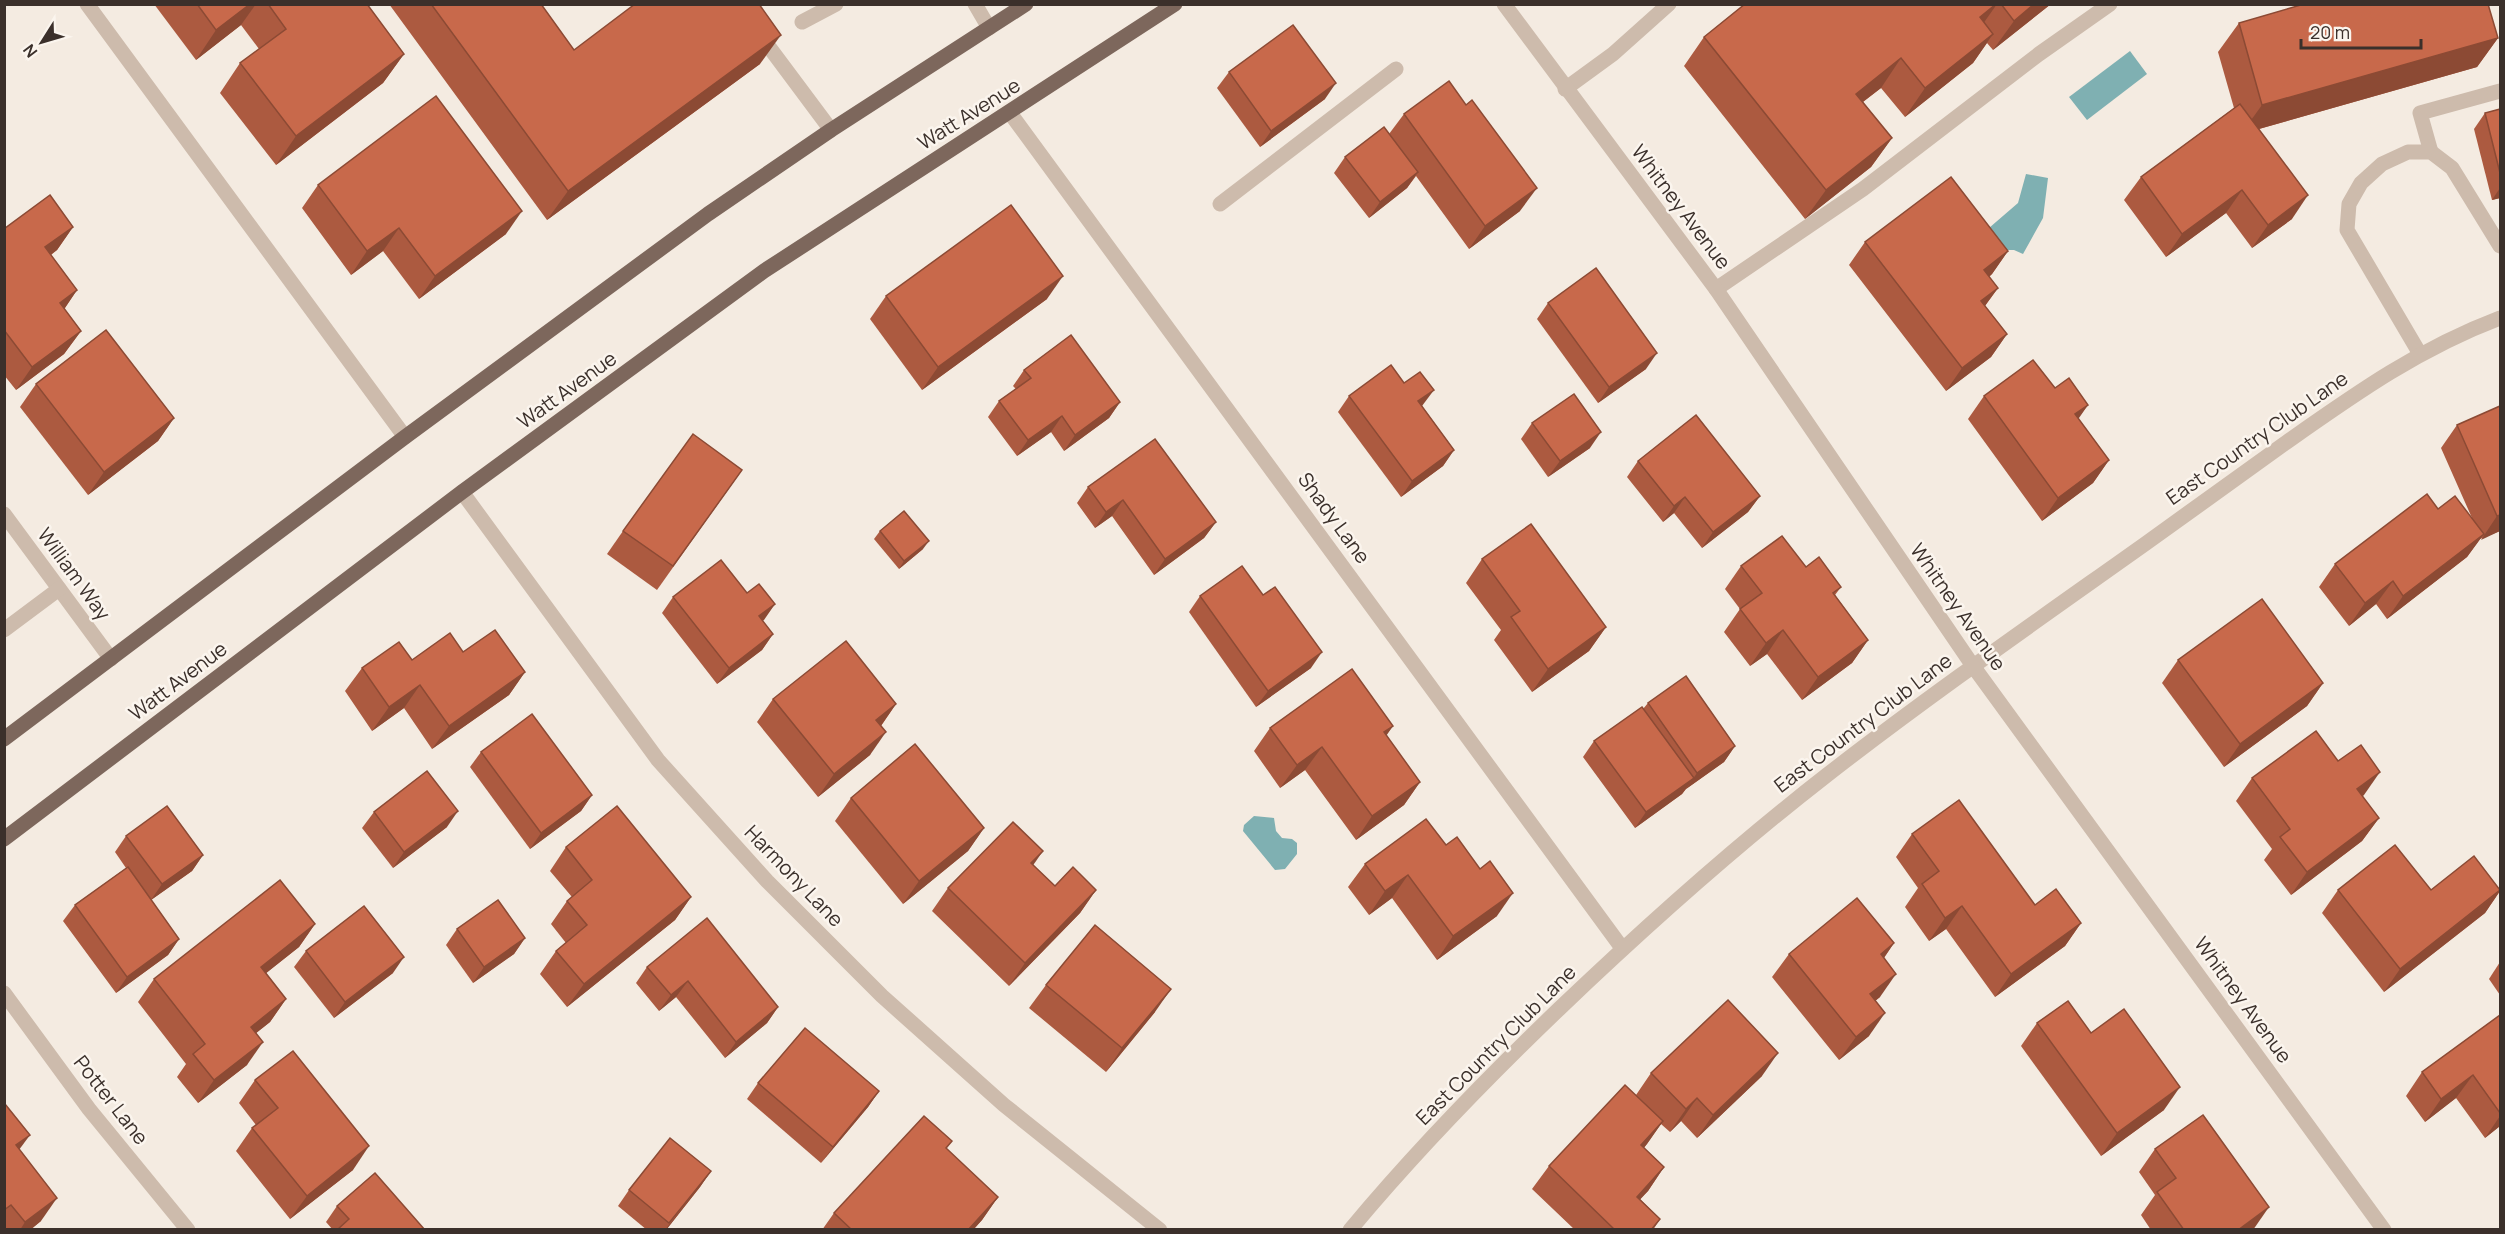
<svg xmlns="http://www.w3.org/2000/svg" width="2505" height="1234" font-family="Manrope,sans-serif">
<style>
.water{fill:#7fb0b2}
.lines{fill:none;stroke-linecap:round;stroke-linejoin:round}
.service{stroke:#cdbbac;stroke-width:15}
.minor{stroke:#cdbbac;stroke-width:15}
.tertiary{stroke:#cdbbac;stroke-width:15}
.primary{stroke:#7d675c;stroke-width:15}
.wall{fill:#ac5a40}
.shaded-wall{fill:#8c4a34}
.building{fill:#c8694b;stroke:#8c4a34;stroke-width:1.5}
.labels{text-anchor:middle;stroke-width:5;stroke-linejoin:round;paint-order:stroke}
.street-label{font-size:20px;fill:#3b302b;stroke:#fbf5ee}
</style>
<rect width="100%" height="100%" fill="#f4ebe1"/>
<!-- water -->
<g class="water">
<path d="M2130,51L2147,74L2087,120L2069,97Z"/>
<path d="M2026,174L2048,178L2043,218L2023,254L2014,250H2001L1989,228L2018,203Z"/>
<path d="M1254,816L1274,818L1276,831L1282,838L1292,839L1297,843V854L1285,869L1275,870L1243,831L1244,825Z"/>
</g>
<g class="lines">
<!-- service -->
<g class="service">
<path d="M87,4L405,437"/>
<path d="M737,4L831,130"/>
<path d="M975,4L989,28"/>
<path d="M802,22L836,4"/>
<path d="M1565,89L1613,54L1669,4"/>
<path d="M2431,152L2420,113L2500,91"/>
<path d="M1220,204L1396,69"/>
<path d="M1716,289L1863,189L2039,54L2110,4"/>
<path d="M2420,354L2347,230L2349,204L2361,183L2382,164L2408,152H2431L2452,168L2500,246"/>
</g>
<!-- minor -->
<g class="minor">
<path d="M1010,113L1622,948"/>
<path d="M462,492L658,760L767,881L882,996L1004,1105L1160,1230"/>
<path d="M4,514L111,659"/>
<path d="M4,630L59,589"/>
<path d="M4,993L89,1109L188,1230"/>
<path d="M1350,1230C1415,1152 1486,1079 1559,1009C1645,927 1733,848 1827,775C1930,695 2038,620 2145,544C2191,511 2237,478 2284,444C2355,394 2418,349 2500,318"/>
</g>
<!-- tertiary -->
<path class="tertiary" d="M1504,4L1716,289L1973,666L2384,1230"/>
<!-- primary -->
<g class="primary">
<path d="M4,739L405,437L708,214L831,130L1026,4"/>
<path d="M4,839L462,492L764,271L1175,4"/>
</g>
</g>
<!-- wall -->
<g class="wall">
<path d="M154,4H367L404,54L383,83L276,165L220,93L240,63L259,49L241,25L196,60Z"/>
<path d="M389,4H541L574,50L760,64L547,220Z"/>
<path d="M1745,4H2051L1993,50L1987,43L1973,63L1905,117L1881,88L1863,102L1892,138L1871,167L1805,219L1684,66L1704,37Z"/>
<path d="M2239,23L2498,38L2477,67L2259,129L2292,219L2252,248L2226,213L2166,257L2124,200L2141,177L2234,108L2218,52Z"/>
<path d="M1229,72L1325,99L1260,147L1217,88Z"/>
<path d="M2500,109V198L2492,200L2474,129L2485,113Z"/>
<path d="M1404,114L1520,211L1469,249L1416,176L1407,188L1369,218L1334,173L1345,157L1389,134Z"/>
<path d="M318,185L506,234L419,299L383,251L351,275L302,208Z"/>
<path d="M73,227L57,250L51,255L77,290L64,309L81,331L64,354L16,390L4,375V229Z"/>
<path d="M1865,242L2008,251L1992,274L1989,277L1998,288L1985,306L2007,334L1991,357L1946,391L1849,265Z"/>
<path d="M886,296L1047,299L922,390L870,319Z"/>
<path d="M1548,303L1646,369L1598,403L1537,319Z"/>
<path d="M1024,370L1120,402L1109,418L1064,451L1051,432L1017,456L988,417L999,401L1016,389L1013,386Z"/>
<path d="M36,384L174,418L158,441L88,495L20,407Z"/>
<path d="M2055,388L2088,405L2078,418L2109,460L2093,483L2042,521L1968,419L1984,396Z"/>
<path d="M1349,396L1422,406L1454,450L1443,466L1401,497L1338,412Z"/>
<path d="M2500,406V531L2480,539L2467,557L2387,619L2376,604L2349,626L2319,587L2335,564L2438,509L2472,518L2441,448L2457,425Z"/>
<path d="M1532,423L1590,448L1548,477L1521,439Z"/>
<path d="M1638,461L1760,496L1748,512L1702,548L1674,513L1663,522L1627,477Z"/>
<path d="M742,470L657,590L607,554L623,531Z"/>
<path d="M1088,487L1216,522L1204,538L1154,575L1112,516L1095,528L1077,503Z"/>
<path d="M880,531L923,549L899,569L874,539Z"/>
<path d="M1482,559L1606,627L1589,651L1532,692L1494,640L1501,630L1466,583Z"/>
<path d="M1741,566L1806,567L1841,587L1835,595L1868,640L1852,663L1802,700L1767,654L1750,666L1724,632L1740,609L1725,589Z"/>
<path d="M1200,596L1311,668L1256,707L1189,612Z"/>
<path d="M673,597L775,604L762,621L773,634L762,650L717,684L662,613Z"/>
<path d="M463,652L525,672L509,695L432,749L404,708L372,731L345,691L362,668Z"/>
<path d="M2178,660L2323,683L2307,706L2224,767L2162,683Z"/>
<path d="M773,699L896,704L881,726L870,755L818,797L757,722Z"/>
<path d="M1648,703L1735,746L1724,762L1686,789L1682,794L1635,828L1583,757L1594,741L1643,709Z"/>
<path d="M1393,726L1386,735L1420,782L1404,805L1356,840L1305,770L1280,788L1254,751L1270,728Z"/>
<path d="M481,752L592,795L581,811L530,849L470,767Z"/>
<path d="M2338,761L2364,795L2362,796L2379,818L2362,841L2291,895L2264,860L2272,849L2236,801L2252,778Z"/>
<path d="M851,798L984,828L968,851L903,904L835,821Z"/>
<path d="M374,812L447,827L393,868L362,828Z"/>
<path d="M1912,834L2035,905L2081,923L2065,946L1995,997L1946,929L1929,941L1905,907L1918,888L1896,857Z"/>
<path d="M126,836L203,855L192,871L151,900L179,939L168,955L116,993L63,921L75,905L126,868L115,852Z"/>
<path d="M1446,845L1480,869L1497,916L1437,960L1392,898L1369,915L1348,887L1365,864Z"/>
<path d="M566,847L691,897L675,920L567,1007L540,974L556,951L566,943L551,924L567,901L572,897L550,871Z"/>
<path d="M1033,865L1055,886L1096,890L1080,913L1009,986L932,911L948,888Z"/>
<path d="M2338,890H2431L2500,891L2485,913L2384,992L2322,913Z"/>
<path d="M315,924L299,947L266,973L286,999L270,1022L256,1033L247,1065L198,1103L177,1077L186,1064L138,1002L154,979Z"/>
<path d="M457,929L525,938L514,954L473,983L446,945Z"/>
<path d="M1894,943L1884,958L1880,997L1875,1001L1869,1036L1839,1060L1772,977L1789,954Z"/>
<path d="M306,951L393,973L334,1018L294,967Z"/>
<path d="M2500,962V995L2489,979Z"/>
<path d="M647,967L778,1007L767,1023L725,1058L676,997L659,1011L636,983Z"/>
<path d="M1046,985L1155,1012L1106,1072L1029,1008Z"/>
<path d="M2500,1015V1126L2485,1138L2456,1098L2425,1122L2406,1096L2422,1072Z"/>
<path d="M2037,1023L2091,1033L2164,1110L2101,1156L2021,1046Z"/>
<path d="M1651,1073L1762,1076L1697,1138L1681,1121L1670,1132L1661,1124L1644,1148L1664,1167L1648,1191L1640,1199L1660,1219L1653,1230H1575L1532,1189L1549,1166L1636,1095Z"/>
<path d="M255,1080L353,1170L290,1219L236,1151L252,1128L256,1125L239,1103Z"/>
<path d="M758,1083L879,1091L868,1107L821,1163L747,1099Z"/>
<path d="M4,1105L19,1149L41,1221L30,1230H4Z"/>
<path d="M952,1141L946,1149L998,1197L982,1220L973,1230H822L834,1213Z"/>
<path d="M2155,1149L2253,1230H2151L2141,1215L2155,1195L2139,1172Z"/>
<path d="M711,1171L700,1187L666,1230H647L618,1206L629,1190Z"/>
<path d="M337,1206L425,1230H333L326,1222Z"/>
</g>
<!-- shaded-wall -->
<g class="shaded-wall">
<path d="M250,4H256L241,25L196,60L216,30Z"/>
<path d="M1996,4H1997L1978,31L1980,17Z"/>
<path d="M2034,4H2051L1993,50L2014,21Z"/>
<path d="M1993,34L1973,63L1905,117L1925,88Z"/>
<path d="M781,35L760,64L547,220L568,191Z"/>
<path d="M2498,38L2477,67L2241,134L2262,105Z"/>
<path d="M404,54L383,83L276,165L296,136Z"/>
<path d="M1901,58L1881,88L1835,123L1856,94Z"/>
<path d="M1336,83L1325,99L1260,147L1271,131Z"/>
<path d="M1892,138L1871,167L1805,219L1826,190Z"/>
<path d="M1418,172L1407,188L1369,218L1380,202Z"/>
<path d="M1537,188L1520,211L1469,249L1485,226Z"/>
<path d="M2500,188V198L2492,200Z"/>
<path d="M2242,190L2226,213L2166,257L2182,234Z"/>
<path d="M2308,195L2292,219L2252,248L2268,225Z"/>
<path d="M522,211L506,234L419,299L435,276Z"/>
<path d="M73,227L57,250L29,270L45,247Z"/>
<path d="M399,228L383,251L351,275L367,251Z"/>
<path d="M2008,251L1992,274L1968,293L1984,270Z"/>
<path d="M1063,276L1047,299L922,390L938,367Z"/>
<path d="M1998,288L1981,311V301Z"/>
<path d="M77,290L61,314L60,303Z"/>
<path d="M81,331L64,354L16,390L32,367Z"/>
<path d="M2007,334L1991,357L1946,391L1962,368Z"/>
<path d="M1657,353L1646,369L1598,403L1609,387Z"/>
<path d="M1434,390L1422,406L1407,417L1418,401Z"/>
<path d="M1120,402L1109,418L1064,451L1075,435Z"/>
<path d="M2088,405L2072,428L2075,414Z"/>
<path d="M1062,416L1051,432L1017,456L1028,440Z"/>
<path d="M174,418L158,441L88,495L104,472Z"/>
<path d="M1601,432L1590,448L1548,477L1560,461Z"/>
<path d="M1454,450L1443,466L1401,497L1412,481Z"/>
<path d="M2109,460L2093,483L2042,521L2058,498Z"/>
<path d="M1760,496L1748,512L1702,548L1713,532Z"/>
<path d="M1685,497L1674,513L1663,522L1674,506Z"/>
<path d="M1123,500L1112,516L1095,528L1106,512Z"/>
<path d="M2500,515V531L2481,540L2497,516Z"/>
<path d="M1216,522L1204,538L1154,575L1165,559Z"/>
<path d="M2484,534L2467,557L2387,619L2403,596Z"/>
<path d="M929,541L923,549L899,569L904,561Z"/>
<path d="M2393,581L2376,604L2349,626L2365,603Z"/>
<path d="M775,604L764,620L748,632L759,616Z"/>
<path d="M1606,627L1589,651L1532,692L1548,669Z"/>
<path d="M1783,630L1767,654L1750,666L1766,643Z"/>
<path d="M773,634L762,650L717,684L729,668Z"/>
<path d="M1868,640L1852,663L1802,700L1818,677Z"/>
<path d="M1322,652L1311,668L1256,707L1268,691Z"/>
<path d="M525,672L509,695L432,749L449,726Z"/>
<path d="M2323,683L2307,706L2224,767L2240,744Z"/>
<path d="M420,685L404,708L372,731L389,707Z"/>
<path d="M896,704L880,727L876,720Z"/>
<path d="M1393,726L1377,749L1384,732Z"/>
<path d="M886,732L870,755L818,797L834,774Z"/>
<path d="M1735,746L1724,762L1686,789L1697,773Z"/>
<path d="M1322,747L1305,770L1280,788L1297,765Z"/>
<path d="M2380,772L2364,795L2340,812L2357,789Z"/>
<path d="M1694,778L1682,794L1635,828L1646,812Z"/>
<path d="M1420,782L1404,805L1356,840L1372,816Z"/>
<path d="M592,795L581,811L530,849L541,833Z"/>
<path d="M458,811L447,827L393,868L404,852Z"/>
<path d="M2379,818L2362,841L2291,895L2307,872Z"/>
<path d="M984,828L968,851L903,904L919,881Z"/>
<path d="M1043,851L1027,874L1031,863Z"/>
<path d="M203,855L192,871L151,900L162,884Z"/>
<path d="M1408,875L1392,898L1369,915L1385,891Z"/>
<path d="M1096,890L1080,913L1009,986L1025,963Z"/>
<path d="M2500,891L2485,913L2384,992L2400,969Z"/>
<path d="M1513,893L1497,916L1437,960L1453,936Z"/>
<path d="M691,897L675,920L567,1007L584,984Z"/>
<path d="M1962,906L1946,929L1929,941L1945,918Z"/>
<path d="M2081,923L2065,946L1995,997L2011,974Z"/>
<path d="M315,924L299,947L245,990L261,967Z"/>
<path d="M525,938L514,954L473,983L484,967Z"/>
<path d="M179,939L168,955L116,993L127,977Z"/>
<path d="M1894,943L1878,966L1881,954Z"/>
<path d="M404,957L393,973L334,1018L345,1002Z"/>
<path d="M1896,974L1880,997L1854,1018L1870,994Z"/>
<path d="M688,981L676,997L659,1011L671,995Z"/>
<path d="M1171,989L1155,1012L1106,1072L1122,1048Z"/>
<path d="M286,999L270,1022L235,1050L251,1027Z"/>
<path d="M778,1007L767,1023L725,1058L736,1042Z"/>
<path d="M1885,1013L1869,1036L1839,1060L1856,1037Z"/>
<path d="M263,1042L247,1065L198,1103L214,1080Z"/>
<path d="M1778,1053L1762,1076L1697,1138L1713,1115Z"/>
<path d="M2473,1075L2456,1098L2425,1122L2441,1099Z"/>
<path d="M2180,1087L2164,1110L2101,1156L2117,1133Z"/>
<path d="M879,1091L868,1107L821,1163L833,1147Z"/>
<path d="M1697,1098L1681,1121L1670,1132L1686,1109Z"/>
<path d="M2500,1116V1126L2485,1138Z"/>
<path d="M1663,1121L1647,1144L1625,1168L1641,1145Z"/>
<path d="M30,1135L13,1158L16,1145Z"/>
<path d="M369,1146L353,1170L290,1219L307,1196Z"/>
<path d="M1664,1167L1648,1191L1621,1220L1637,1197Z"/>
<path d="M711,1171L700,1187L666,1230H665Z"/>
<path d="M998,1197L982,1220L973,1230H968Z"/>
<path d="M57,1198L41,1221L30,1230H20L25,1222Z"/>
<path d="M2269,1207L2253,1230H2238Z"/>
</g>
<!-- building -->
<g class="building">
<path d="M197,4H250L216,30Z"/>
<path d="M268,4H367L404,54L296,136L240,63L286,29Z"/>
<path d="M431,4H541L574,50L635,4H759L781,35L568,191Z"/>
<path d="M1745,4H1996L1980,17L1993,34L1925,88L1901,58L1856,94L1892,138L1826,190L1704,37Z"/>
<path d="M2001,4H2034L2014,21Z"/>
<path d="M2304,4H2488L2498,38L2262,105L2239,23Z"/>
<path d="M1293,25L1336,83L1271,131L1229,72Z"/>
<path d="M1449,81L1466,105L1472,100L1537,188L1485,226L1404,114Z"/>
<path d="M436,96L522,211L435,276L399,228L367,251L318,185Z"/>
<path d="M2240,104L2308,195L2268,225L2242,190L2182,234L2141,177Z"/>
<path d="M2500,109V173L2485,113Z"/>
<path d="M1384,127L1418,172L1380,202L1345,157Z"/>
<path d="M1951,177L2008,251L1984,270L1998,288L1981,301L2007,334L1962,368L1865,242Z"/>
<path d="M50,195L73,227L45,247L77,290L60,303L81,331L32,367L4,330V229Z"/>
<path d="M1011,205L1063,276L938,367L886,296Z"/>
<path d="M1596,268L1657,353L1609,387L1548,303Z"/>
<path d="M106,330L174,418L104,472L36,384Z"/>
<path d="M1071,335L1120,402L1075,435L1062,416L1028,440L999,401L1031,378L1024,370Z"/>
<path d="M2033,360L2055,388L2069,378L2088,405L2075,414L2109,460L2058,498L1984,396Z"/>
<path d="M1391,365L1404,383L1420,372L1434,390L1418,401L1454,450L1412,481L1349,396Z"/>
<path d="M1574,394L1601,432L1560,461L1532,423Z"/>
<path d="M2500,406V515L2497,516L2457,425Z"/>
<path d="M1696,415L1760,496L1713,532L1685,497L1674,506L1638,461Z"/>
<path d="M693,434L742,470L673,566L623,531Z"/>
<path d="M1155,439L1216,522L1165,559L1123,500L1106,512L1088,487Z"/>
<path d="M2427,494L2438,509L2455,496L2484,534L2403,596L2393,581L2365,603L2335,564Z"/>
<path d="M904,511L929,541L904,561L880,531Z"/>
<path d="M1531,524L1606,627L1548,669L1511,617L1520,611L1482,559Z"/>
<path d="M1782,536L1806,567L1819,557L1841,587L1833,593L1868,640L1818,677L1783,630L1766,643L1740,609L1762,593L1741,566Z"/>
<path d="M721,560L747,593L759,584L775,604L759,616L773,634L729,668L673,597Z"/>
<path d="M1242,566L1263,595L1275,587L1322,652L1268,691L1200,596Z"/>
<path d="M2262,599L2323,683L2240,744L2178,660Z"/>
<path d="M495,630L525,672L449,726L420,685L389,707L362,668L399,642L412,660L450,633L463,652Z"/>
<path d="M846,641L896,704L876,720L886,732L834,774L773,699Z"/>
<path d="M1352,669L1393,726L1384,732L1420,782L1372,816L1322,747L1297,765L1270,728Z"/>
<path d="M1686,676L1735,746L1697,773L1648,703Z"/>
<path d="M1642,707L1694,778L1646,812L1594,741Z"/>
<path d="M532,714L592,795L541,833L481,752Z"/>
<path d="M2316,731L2338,761L2361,745L2380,772L2357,789L2379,818L2307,872L2280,837L2290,829L2252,778Z"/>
<path d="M915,744L984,828L919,881L851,798Z"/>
<path d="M427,771L458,811L404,852L374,812Z"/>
<path d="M1959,800L2035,905L2056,889L2081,923L2011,974L1962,906L1945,918L1922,884L1939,871L1912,834Z"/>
<path d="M167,806L203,855L162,884L126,836Z"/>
<path d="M617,806L691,897L584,984L556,951L587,925L567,901L592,880L566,847Z"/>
<path d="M1426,819L1446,845L1457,837L1480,869L1490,861L1513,893L1453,936L1408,875L1385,891L1365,864Z"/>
<path d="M1013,822L1043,851L1031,863L1055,886L1073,867L1096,890L1025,963L948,888Z"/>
<path d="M2395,845L2431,890L2474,856L2500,890L2400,969L2338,890Z"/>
<path d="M128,867L179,939L127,977L75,905Z"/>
<path d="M280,880L315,924L261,967L286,999L251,1027L263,1042L214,1080L193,1054L205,1044L154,979Z"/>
<path d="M1857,898L1894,943L1881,954L1896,974L1870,994L1885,1013L1856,1037L1789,954Z"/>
<path d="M498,900L525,938L484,967L457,929Z"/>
<path d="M364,906L404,957L345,1002L306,951Z"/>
<path d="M707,918L778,1007L736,1042L688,981L671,995L647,967Z"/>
<path d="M1095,925L1171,989L1122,1048L1046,985Z"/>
<path d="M1728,1000L1778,1053L1713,1115L1697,1098L1686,1109L1651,1073Z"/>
<path d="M2068,1001L2091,1033L2124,1009L2180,1087L2117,1133L2037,1023Z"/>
<path d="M2500,1015V1113L2473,1075L2441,1099L2422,1072Z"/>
<path d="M805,1028L879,1091L833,1147L758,1083Z"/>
<path d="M293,1051L369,1146L307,1196L252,1128L278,1108L255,1080Z"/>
<path d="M1625,1085L1663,1121L1641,1145L1664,1167L1637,1197L1660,1219L1651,1230H1615L1549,1166Z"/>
<path d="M5,1104L30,1135L16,1145L57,1198L25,1222L11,1205L4,1210V1105Z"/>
<path d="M2203,1115L2269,1207L2238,1230H2184L2157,1192L2176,1178L2155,1149Z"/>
<path d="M924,1116L952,1141L946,1148L998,1197L968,1230H852L834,1213Z"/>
<path d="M670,1138L711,1171L669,1223L629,1190Z"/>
<path d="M375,1173L425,1230H337L349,1219L337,1206Z"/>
</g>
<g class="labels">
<!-- street labels -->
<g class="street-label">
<text transform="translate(969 114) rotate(-32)" y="7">Watt Avenue</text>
<text transform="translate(1681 207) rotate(53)" y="7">Whitney Avenue</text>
<text transform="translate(567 390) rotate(-36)" y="7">Watt Avenue</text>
<text transform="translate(2257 438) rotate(-35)" y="7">East Country Club Lane</text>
<text transform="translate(1334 518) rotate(54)" y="7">Shady Lane</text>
<text transform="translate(74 574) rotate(54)" y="7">William Way</text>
<text transform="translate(1958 607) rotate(55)" y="7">Whitney Avenue</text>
<text transform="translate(178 681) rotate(-37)" y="7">Watt Avenue</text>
<text transform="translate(1863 723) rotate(-37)" y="7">East Country Club Lane</text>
<text transform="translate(794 876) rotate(46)" y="7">Harmony Lane</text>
<text transform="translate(2243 1000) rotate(54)" y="7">Whitney Avenue</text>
<text transform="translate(1496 1045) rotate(-45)" y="7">East Country Club Lane</text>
<text transform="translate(111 1100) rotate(52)" y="7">Potter Lane</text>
</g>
</g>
<!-- border -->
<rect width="2505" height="1234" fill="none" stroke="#3b302b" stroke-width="12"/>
<!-- north arrow -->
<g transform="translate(42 42) rotate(233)" stroke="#fbf5ee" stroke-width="4.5" paint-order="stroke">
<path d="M0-4.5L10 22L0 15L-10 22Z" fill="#3b302b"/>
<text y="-9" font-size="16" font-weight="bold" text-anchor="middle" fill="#3b302b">N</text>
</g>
<!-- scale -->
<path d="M2301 39v9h120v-9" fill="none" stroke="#3b302b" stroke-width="3"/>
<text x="2310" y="39" font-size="18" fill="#3b302b" stroke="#fbf5ee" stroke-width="4.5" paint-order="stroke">20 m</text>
</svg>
